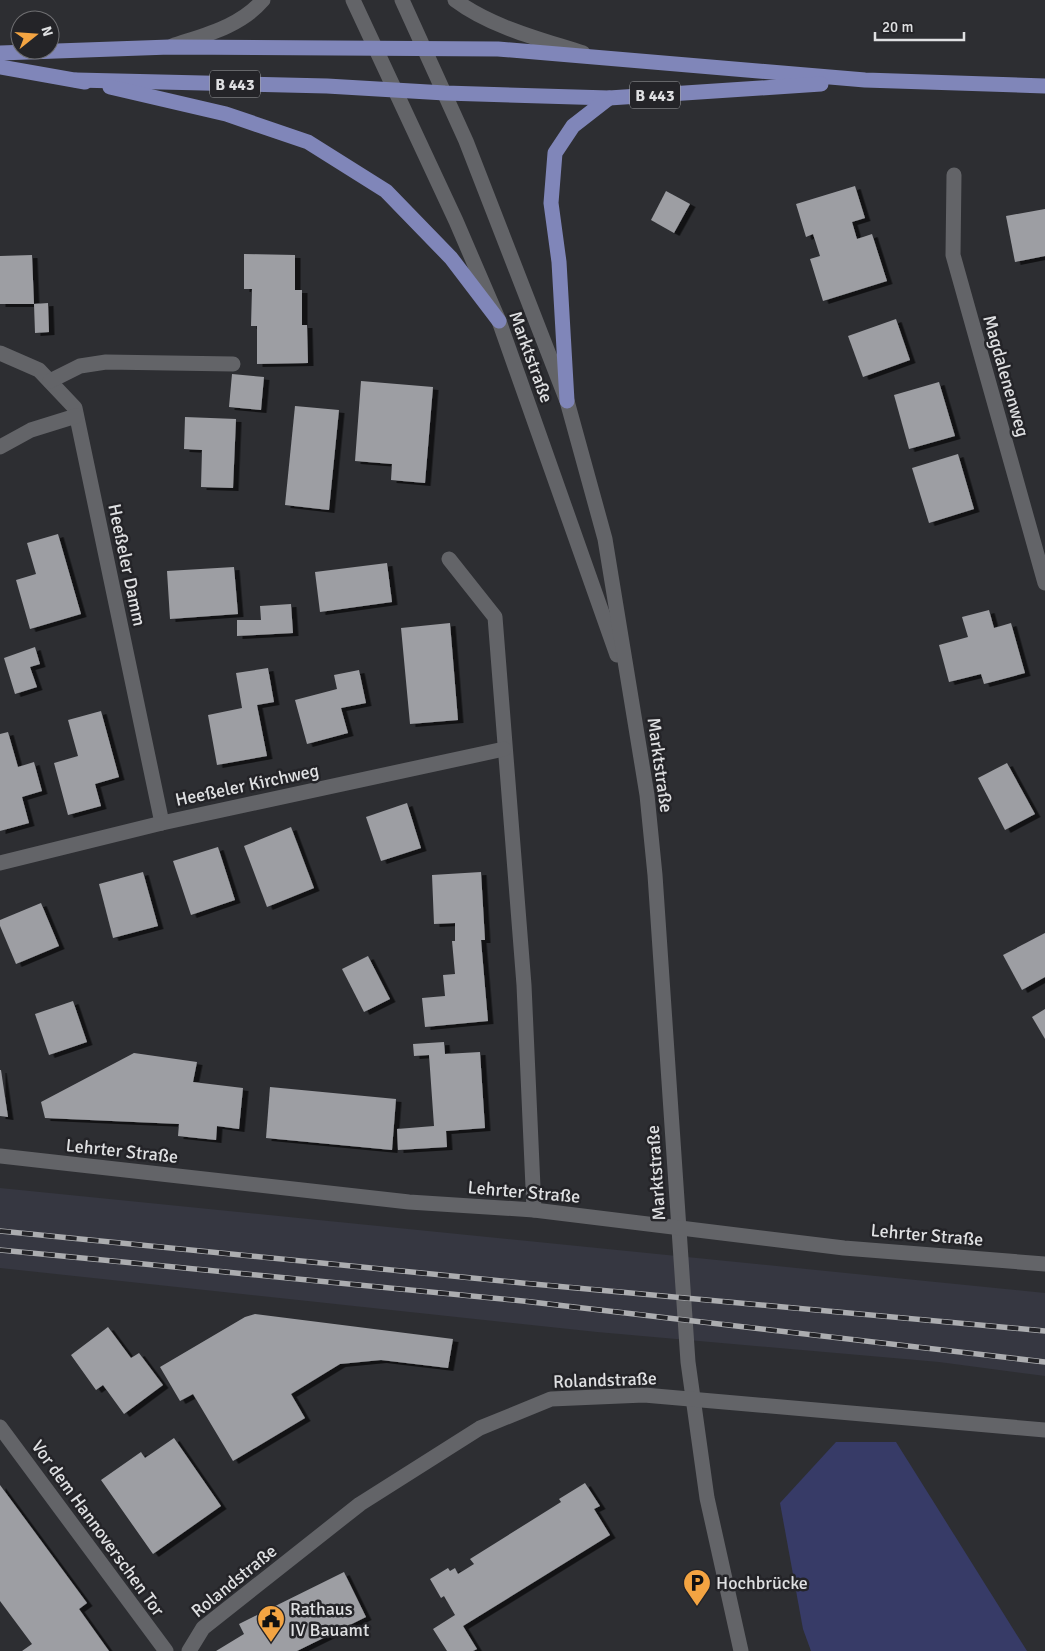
<svg xmlns="http://www.w3.org/2000/svg" width="1045" height="1651" font-family="Signika,sans-serif">
<style>
.built{fill:#363741}
.green{fill:#373b67}
.building{fill:#9d9ea3;filter:url(#shadow)}
.lines{fill:none;stroke-linecap:round;stroke-linejoin:round}
.minor{stroke:#636468;stroke-width:15}
.major{stroke:#8086b9;stroke-width:15}
.rail-casing{stroke:#acadb0;stroke-width:5.5}
.rail{stroke:#242428;stroke-width:4;stroke-dasharray:11;stroke-linecap:butt}
.labels{text-anchor:middle;stroke-width:5;stroke-linejoin:round;paint-order:stroke}
.shield{fill:#242428;stroke:#a7a8aa;stroke-width:1}
.shield-label{font-size:16px;font-weight:bold;fill:#dfe0e2}
.street-label{font-size:18px;fill:#dfe0e2;stroke:#242428}
.poi-label{font-size:18px;fill:#dfe0e2;stroke:#242428;text-anchor:start}
</style>
<defs>
<filter id="shadow"><feDropShadow dx="5.5" dy="3" stdDeviation="0" flood-color="#0009"/></filter>
</defs>
<rect width="100%" height="100%" fill="#2d2e32"/>
<!-- built -->
<path class="built" d="M0,1188L1045,1293V1376L939,1362L597,1332L0,1268Z"/>
<!-- green -->
<path class="green" d="M836,1442H896L1027,1651H811L803,1629L780,1503Z"/>
<!-- building -->
<g class="building">
<path d="M855,186L865,218L852,222L857,239L872,234L887,281L823,301L810,259L820,256L813,234L806,237L796,204Z"/>
<path d="M666,191L690,204L674,233L651,220Z"/>
<path d="M1045,209V256L1015,262L1006,216Z"/>
<path d="M244,254L295,255V290H302V325H307L308,363L257,364V326H251L252,289H244Z"/>
<path d="M32,255L34,304L48,303L49,332L35,333L34,304H0V256Z"/>
<path d="M896,319L910,360L863,377L848,336Z"/>
<path d="M232,374L264,377L261,410L229,407Z"/>
<path d="M361,381L433,387L425,483L391,480L392,464L355,461Z"/>
<path d="M939,382L955,436L909,449L894,395Z"/>
<path d="M295,406L339,410L329,510L285,505Z"/>
<path d="M185,417L236,419L233,488L201,487L202,450L184,449Z"/>
<path d="M958,454L974,509L929,523L912,468Z"/>
<path d="M58,534L81,614L30,629L16,580L36,574L27,543Z"/>
<path d="M387,563L392,602L320,612L315,572Z"/>
<path d="M234,567L238,614L170,619L167,571Z"/>
<path d="M291,604L293,633L237,636V620H261L260,606Z"/>
<path d="M989,610L994,628L1011,623L1025,673L984,684L981,674L949,682L939,645L968,637L962,617Z"/>
<path d="M450,623L458,720L410,724L401,628Z"/>
<path d="M35,647L40,664L30,667L37,687L15,694L4,658Z"/>
<path d="M268,668L274,702L257,705L267,756L217,765L208,715L242,708L236,673Z"/>
<path d="M359,670L366,703L341,708L348,733L307,744L295,700L337,689L334,675Z"/>
<path d="M101,711L119,777L95,784L101,806L68,815L54,763L78,756L68,720Z"/>
<path d="M8,732L18,767L34,762L42,791L22,797L29,823L0,831V734Z"/>
<path d="M1007,763L1035,814L1005,830L978,778Z"/>
<path d="M407,803L421,848L381,861L366,817Z"/>
<path d="M291,827L314,888L267,907L244,846Z"/>
<path d="M218,847L235,900L191,915L173,861Z"/>
<path d="M143,872L158,926L113,938L99,884Z"/>
<path d="M481,872L485,940H481L488,1021L425,1027L422,998L445,996L443,975L455,974L452,941H455V923L434,924L432,875Z"/>
<path d="M41,903L59,946L16,964L0,926V920Z"/>
<path d="M1045,933V977L1022,990L1003,955Z"/>
<path d="M368,956L390,999L364,1012L342,969Z"/>
<path d="M73,1001L87,1042L49,1055L35,1014Z"/>
<path d="M1045,1009V1039L1032,1017Z"/>
<path d="M444,1042L445,1054L480,1052L485,1128L446,1131L447,1147L398,1150L397,1129L434,1126L429,1055L414,1056L413,1044Z"/>
<path d="M134,1053L197,1062L193,1082L243,1088L239,1129L217,1126L216,1140L178,1136L179,1124L45,1118L41,1102Z"/>
<path d="M0,1070H1L8,1117L0,1116Z"/>
<path d="M270,1087L396,1099L392,1150L266,1138Z"/>
<path d="M255,1314L453,1339L448,1368L381,1360L340,1364L291,1394L305,1418L233,1461L193,1394L180,1401L160,1367L245,1317Z"/>
<path d="M108,1327L131,1358L139,1353L163,1385L124,1414L103,1385L96,1390L71,1355Z"/>
<path d="M174,1438L221,1506L153,1554L101,1480L141,1452L145,1458Z"/>
<path d="M585,1483L600,1506L594,1509L610,1535L463,1626L477,1649L473,1651H447L433,1629L455,1615L444,1596L441,1598L430,1579L448,1568L450,1571L455,1568L458,1574L474,1564L470,1559L561,1502L559,1499Z"/>
<path d="M0,1485L87,1603L79,1609L109,1651H22L32,1644L0,1601Z"/>
<path d="M344,1572L366,1617L297,1651H216L244,1634L239,1624Z"/>
</g>
<g class="lines">
<!-- minor -->
<g class="minor">
<path d="M353,0L456,221L499,321L617,655"/>
<path d="M402,0L466,141L567,401L605,539L647,795L655,875L688,1362L707,1498L741,1651"/>
<path d="M455,0C491,27 540,39 583,53"/>
<path d="M172,46C204,35 240,27 263,0"/>
<path d="M954,175L953,255L1045,583"/>
<path d="M0,353L39,370L75,408L162,823"/>
<path d="M50,381L80,366L106,362L233,364"/>
<path d="M0,447L31,430L76,416"/>
<path d="M449,559L495,617L524,985L534,1210"/>
<path d="M0,863L162,823L504,749"/>
<path d="M0,1156L409,1202L534,1210L844,1248L1045,1264"/>
<path d="M0,1427L166,1651"/>
<path d="M189,1651L203,1628L360,1504L480,1428L551,1399L644,1395L1045,1430"/>
</g>
<!-- major -->
<g class="major">
<path d="M0,53L170,47L498,49L865,80L1045,86"/>
<path d="M0,67L85,82"/>
<path d="M76,80L327,86L445,93L609,98L821,84"/>
<path d="M110,87L226,114L308,142L386,191L451,258L499,321"/>
<path d="M567,401L559,262L551,203L555,153L573,126L609,98"/>
</g>
<defs>
<g id="rail">
<path d="M0,1231L522,1283L1045,1331"/>
<path d="M0,1250L523,1301L1045,1362"/>
</g>
</defs>
<!-- rail casing -->
<use href="#rail" class="rail-casing"/>
<!-- rail -->
<use href="#rail" class="rail"/>
</g>
<!-- icons -->
<defs>
<symbol id="parking-pin" viewBox="-11 -11 22 30"><path d="M0 17L-7.5 6A9.5 9.5 0 1 1 7.5 6Z" fill="#f3a442" stroke="#242428"/><path d="M-3.5-5.5H1a3.5 3.5 0 0 1 0 7H-1V5.5H-3.5ZM-1-3.4V-.6H.8a1.4 1.4 0 0 0 0-2.8Z" fill="#111"/></symbol>
<symbol id="civic-pin" viewBox="-11 -11 22 30"><path d="M0 17L-7.5 6A9.5 9.5 0 1 1 7.5 6Z" fill="#f3a442" stroke="#242428"/><path d="M-.6-6.5H3V-4.5H.6V-3L4-1V1h2V6H-6V1h2V-1L-.6-3ZM-1.2 2.5V6h2.4V2.5Z" fill="#111"/></symbol>
</defs>
<g fill-rule="evenodd">
<use href="#parking-pin" x="681" y="1567" width="32" height="43"/>
<use href="#civic-pin" x="255" y="1603" width="32" height="43"/>
</g>
<g class="labels">
<!-- shield labels -->
<g class="shield">
<rect x="210" y="70.5" width="50" height="27" rx="4"/>
<rect x="630" y="81.5" width="50" height="27" rx="4"/>
</g>
<g class="shield-label">
<text x="235" y="90">B 443</text>
<text x="655" y="101">B 443</text>
</g>
<!-- street labels -->
<g class="street-label">
<text transform="translate(531 357) rotate(70)" y="6">Marktstraße</text>
<text transform="translate(1006 376) rotate(74)" y="6">Magdalenenweg</text>
<text transform="translate(127 565) rotate(78)" y="6">Heeßeler Damm</text>
<text transform="translate(660 765) rotate(82)" y="6">Marktstraße</text>
<text transform="translate(247 785) rotate(-12)" y="6">Heeßeler Kirchweg</text>
<text transform="translate(122 1151) rotate(6)" y="6">Lehrter Straße</text>
<text transform="translate(656 1173) rotate(-94)" y="6">Marktstraße</text>
<text transform="translate(524 1192) rotate(5)" y="6">Lehrter Straße</text>
<text transform="translate(927 1235) rotate(5)" y="6">Lehrter Straße</text>
<text transform="translate(605 1380) rotate(-2)" y="6">Rolandstraße</text>
<text transform="translate(98 1528) rotate(54)" y="6">Vor dem Hannoverschen Tor</text>
<text transform="translate(234 1581) rotate(-39)" y="6">Rolandstraße</text>
</g>
<!-- poi labels -->
<g class="poi-label">
<text x="716" y="1589">Hochbrücke</text>
<text x="290" y="1615">Rathaus<tspan x="290" dy="21">IV Bauamt</tspan></text>
</g>
</g>
<!-- north arrow -->
<g transform="translate(35 35) rotate(73)"><circle r="24" fill="#242428" stroke="#6f6f72"/>
<path d="M0-4L9 19L0 12L-9 19Z" fill="#f3a442"/>
<text y="-8" font-size="14" font-weight="bold" text-anchor="middle" fill="#dfe0e2">N</text>
</g>
<!-- scale -->
<path d="M875 32v8h89v-8" fill="none" stroke="#dfe0e2" stroke-width="2.5"/>
<text x="882" y="32" font-size="15" fill="#dfe0e2" stroke="#242428" stroke-width="4" paint-order="stroke">20 m</text>
</svg>
